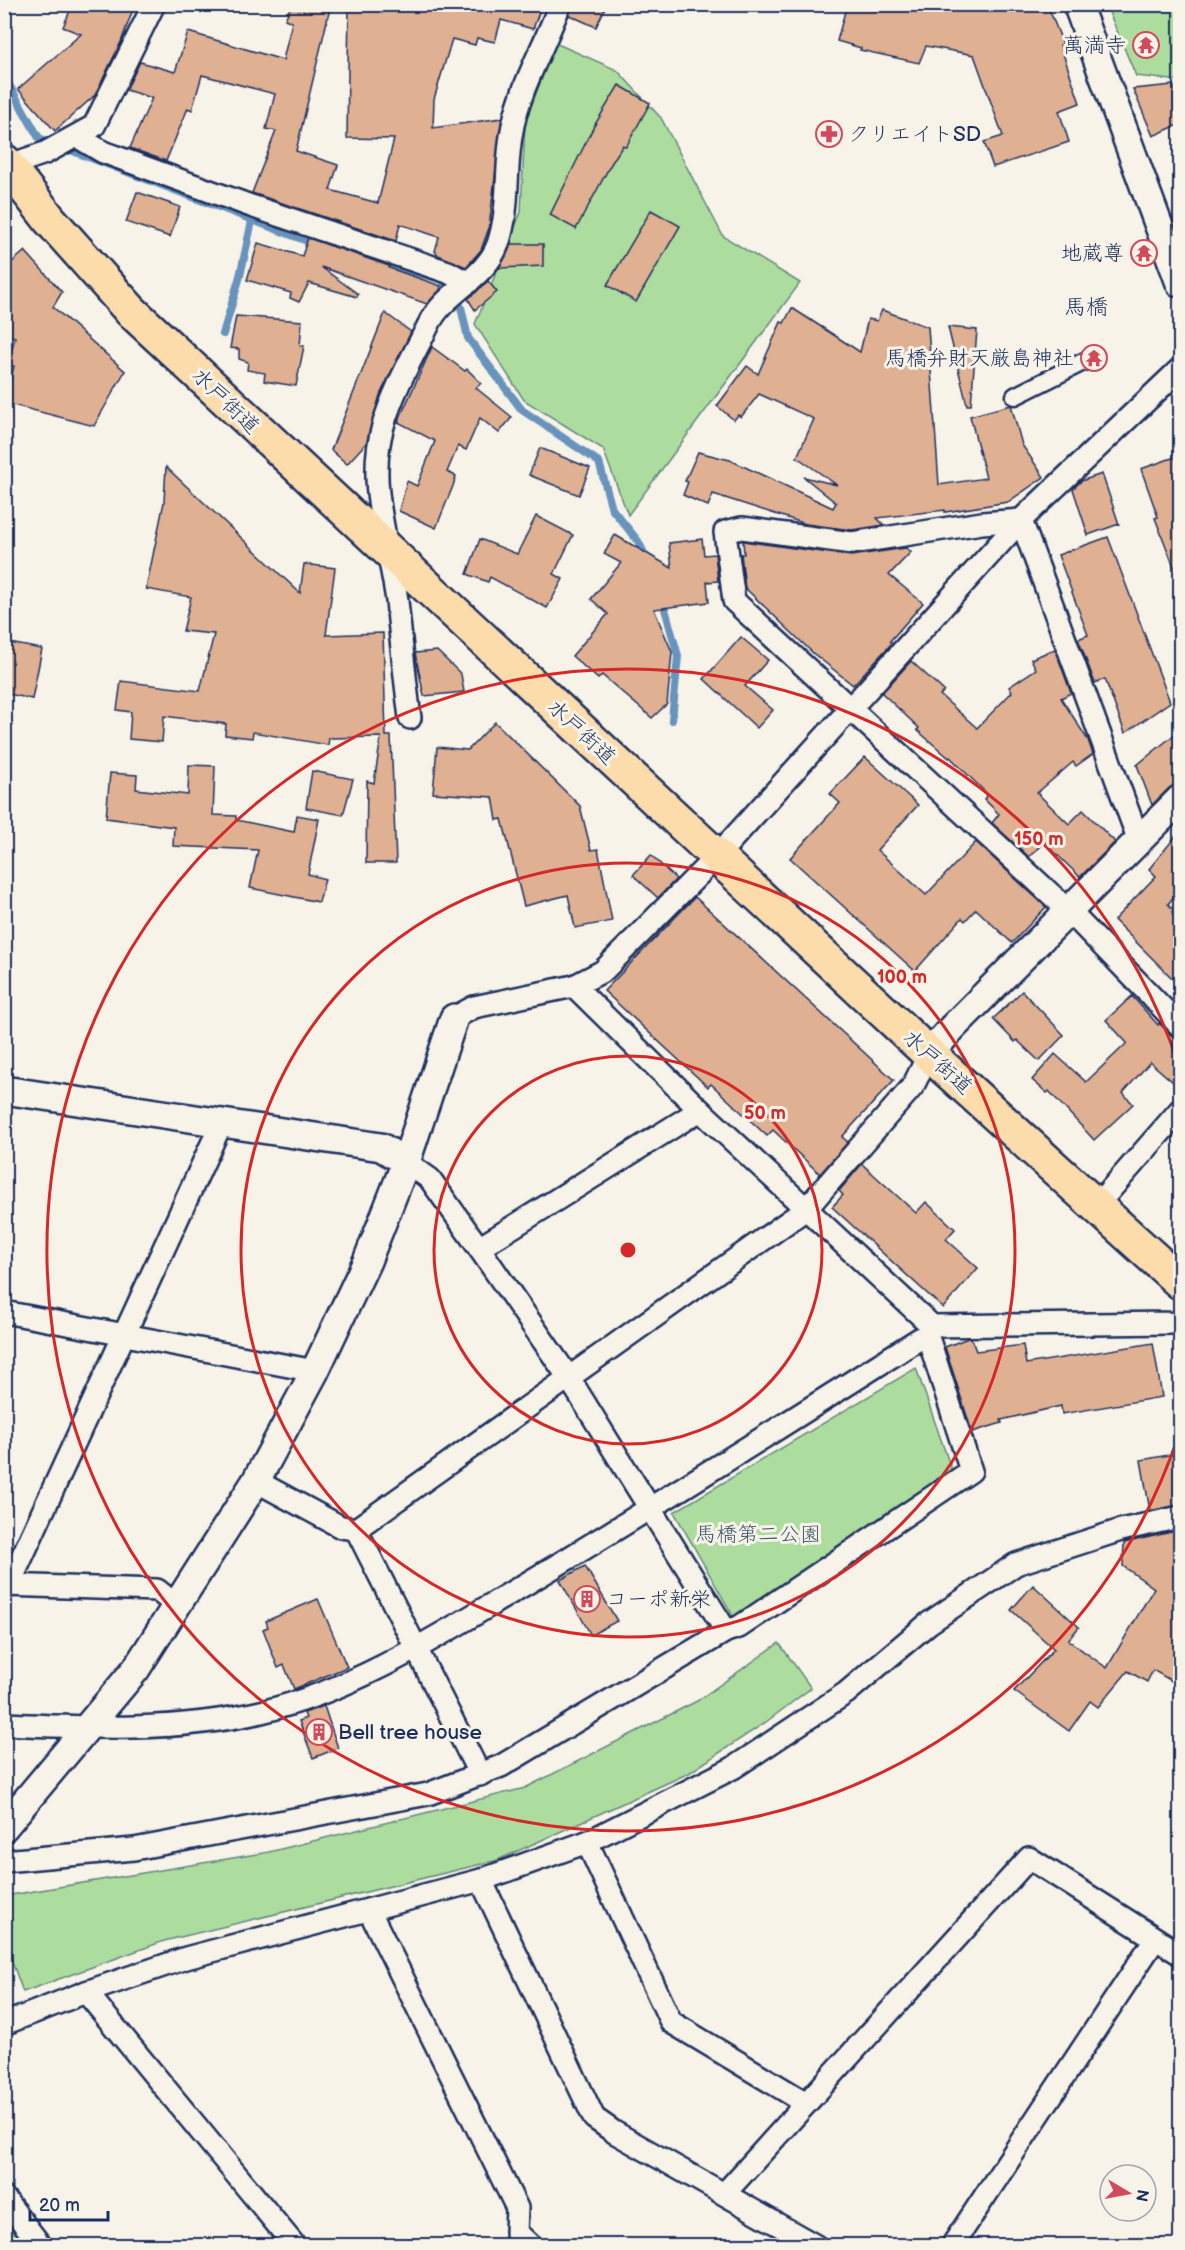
<svg xmlns="http://www.w3.org/2000/svg" width="1185" height="2250" font-family="'Balsamiq Sans','Klee One',sans-serif">
<style>
.green{fill:#addd9e;stroke:#64867e;stroke-width:1.5}
.lines{fill:none;stroke-linecap:round;stroke-linejoin:round}
.stream{stroke:#6793bc;stroke-width:8}
.building{fill:#e0b092;stroke:#1b2f5e;stroke-width:1.5}
.pedestrian-casing{stroke:#1b2f5e;stroke-width:21}
.minor-casing{stroke:#1b2f5e;stroke-width:26}
.tertiary-casing{stroke:#1b2f5e;stroke-width:32}
.trunk-casing{stroke:#1b2f5e;stroke-width:38}
.pedestrian{stroke:#f7f3e8;stroke-width:16}
.minor{stroke:#f7f3e8;stroke-width:21}
.tertiary{stroke:#f7f3e8;stroke-width:27}
.trunk{stroke:#fddcac;stroke-width:33}
.ring{fill:none;stroke:#d62828;stroke-width:3}
.labels{text-anchor:middle;stroke-width:6;stroke-linejoin:round;paint-order:stroke}
.poi-label{font-size:21px;fill:#1b2f5e;stroke:#f7f3e8;text-anchor:end}
.street-label{font-size:21px;fill:#1b2f5e;stroke:#f7f3e8}
.park-label{font-size:21px;fill:#405a6e;stroke:#f7f3e8}
.neighbourhood-label{font-size:22px;fill:#1b2f5e;stroke:#f7f3e8}
.centre{fill:#d62828;stroke:#f7f3e8;stroke-width:3}
.ring-label{font-size:18px;text-anchor:middle;font-weight:bold;fill:#d62828;stroke:#f7f3e8;stroke-width:6;stroke-linejoin:round;paint-order:stroke}
</style>
<rect width="100%" height="100%" fill="#f7f3e8"/>
<filter id="ink" filterUnits="userSpaceOnUse"><feTurbulence type="fractalNoise" baseFrequency=".0167" numOctaves="2"/><feDisplacementMap in="SourceGraphic" scale="12" xChannelSelector="R" yChannelSelector="G"/><feConvolveMatrix kernelMatrix="1 2 1 2 8 2 1 2 1" color-interpolation-filters="sRGB"/></filter>
<g filter="url(#ink)">
<!-- green -->
<g class="green">
<path d="M1106,5H1180V81L1136,76Z"/>
<path d="M555,43L617,70L661,118L723,236L800,283L628,515L603,449L524,400L475,324L521,212L525,123Z"/>
<path d="M916,1368L953,1474L736,1621L674,1512Z"/>
<path d="M779,1643L811,1688L766,1722L689,1773L498,1860L164,1941L23,1992L5,1942V1896L269,1852L525,1788L697,1701Z"/>
<path d="M5,2217L26,2245H5Z"/>
</g>
<g class="lines">
<!-- stream -->
<g class="stream">
<path d="M4,76L39,138L315,244"/>
<path d="M361,257L442,280L461,307L468,338L522,410L599,462L612,509L638,541L647,559"/>
<path d="M223,334L240,276L252,221"/>
<path d="M662,598L678,656L672,720"/>
</g>
</g>
<!-- building -->
<g class="building">
<path d="M73,4H135L121,42L95,95L55,131L18,89L81,34L63,27Z"/>
<path d="M292,4H331L296,151L338,165L330,190L378,203L394,139L347,138L349,4H542L533,29L501,20L495,42L477,38L475,45L452,39L434,99L433,128L502,118L489,228L481,250L466,267L438,255L435,251L439,237L400,224L396,241L252,193L276,131L266,129L275,94L202,75L192,110L188,108L166,161L130,148L152,98L126,90L140,62L175,72L188,32L283,60L292,22L285,19Z"/>
<path d="M572,4H607L596,27L569,15Z"/>
<path d="M847,4H1047L1063,44L1060,45L1080,103L1059,111L1069,142L993,167L984,142L1003,136L974,55L926,46L919,63L860,50L861,48L837,41Z"/>
<path d="M619,85L650,103L626,147L623,145L611,164L576,229L550,215L594,126Z"/>
<path d="M1173,85L1180,104V124L1153,136L1133,89Z"/>
<path d="M137,192L180,207L170,237L126,222Z"/>
<path d="M651,210L680,226L636,302L607,285Z"/>
<path d="M308,238L389,266V268L441,286L440,290L427,304L321,267L358,294L357,297L309,283L299,302L290,298L291,293L247,280L258,243L302,256Z"/>
<path d="M511,244H543V266L499,268Z"/>
<path d="M25,251L62,292L53,307L125,371L94,426L5,403L14,366L8,365L15,337L4,334V269Z"/>
<path d="M488,281L497,292L475,310L468,299Z"/>
<path d="M792,308L860,352L868,319L877,321L882,310L928,327L939,485L986,478L970,416L1011,405L1022,445L1044,477L1008,502L945,512V510L877,518L884,525L852,530L806,524L713,494L708,506L683,495L688,482L685,481L698,452L730,460L833,508L836,503L804,477L837,485L797,457L814,419L759,394L741,417L738,415L734,420L717,406L747,366L758,374L781,322L784,323Z"/>
<path d="M385,313L411,332L380,395L367,442L347,464L331,450Z"/>
<path d="M236,316L302,321L300,346H304L296,386L264,381L265,373L247,370L248,362L239,359V349L230,348Z"/>
<path d="M948,327L977,330L971,405H967Z"/>
<path d="M432,347L465,371L467,369L481,383L476,388L512,417L499,433L480,418L466,450L458,446L447,472L456,476L453,486L436,528L399,511L407,481L417,486L435,441L398,422Z"/>
<path d="M540,448L590,468L579,495L529,475Z"/>
<path d="M1175,457L1180,472L1179,580L1155,518L1158,517L1141,469Z"/>
<path d="M166,467L300,593L304,564L335,568L326,635L383,633L386,736H391L396,863H366L367,781L374,783L381,737L329,738L328,745L253,732L252,738L225,735L226,724L164,716L162,742L129,739L131,712L117,710L121,681L200,691L214,634L183,631L191,597L146,589L164,502Z"/>
<path d="M1102,474L1119,524L1088,535L1073,489L1081,481Z"/>
<path d="M536,516L573,535L554,574L563,579L547,608L490,577L488,582L467,574L480,539L517,554Z"/>
<path d="M615,535L672,568L669,543L702,539L704,555L715,554L718,581L707,582L709,602L654,609L672,652L667,704L652,718L602,675L598,679L572,656L608,614L591,599L621,563L604,554Z"/>
<path d="M1108,537L1170,702L1125,733L1105,679L1095,683L1078,639L1088,635L1058,555Z"/>
<path d="M743,541L851,556L906,548L911,552L889,575L923,603L890,641L892,643L853,685L814,654L745,588L741,554H744Z"/>
<path d="M741,637L768,660L745,686L773,710L757,728L704,679Z"/>
<path d="M4,642L42,649L32,699L4,693Z"/>
<path d="M1055,649L1071,693L1061,698L1088,740L1093,754L1076,766L1073,762L1037,793L1069,824L1083,810L1115,842L1080,877L1044,842L1029,857L992,823L999,814L984,799L988,795L950,757L949,758L917,730L919,728L882,693L911,661L944,691L940,695L977,728L1012,692L1009,687L1036,669L1031,659Z"/>
<path d="M437,651L461,674L464,692L424,696L415,653Z"/>
<path d="M495,722L580,806L591,850L598,849L612,921L575,928L568,895L524,906L502,819L497,820L493,797L433,793L437,747L468,750Z"/>
<path d="M1180,730V782L1169,788L1152,805L1137,765Z"/>
<path d="M865,757L918,805L877,850L926,895L976,842L1046,907L1012,943L976,909L965,921L962,918L915,971L790,858L840,803L830,794Z"/>
<path d="M189,765L215,766L213,815L236,816V820L294,832L297,815L319,819L308,874L325,879L319,902L250,888L258,850L173,846L174,827L106,818L110,773L137,775L136,789L188,795Z"/>
<path d="M312,771L353,779L343,815L306,808Z"/>
<path d="M1180,831V889L1168,904L1180,917V986L1114,920L1156,876L1149,869Z"/>
<path d="M651,855L676,879L658,898L633,875Z"/>
<path d="M695,897L894,1080L842,1137L848,1142L820,1174L773,1130L767,1136L711,1084L708,1087L604,991Z"/>
<path d="M1022,991L1064,1035L1039,1061L1017,1040L1015,1042L993,1019Z"/>
<path d="M1132,996L1158,1025L1159,1023L1171,1035L1180,1038V1088L1150,1062L1123,1093L1133,1104L1094,1140L1049,1091L1047,1093L1032,1080L1055,1054L1086,1082L1127,1043L1106,1020Z"/>
<path d="M862,1164L916,1213L926,1202L955,1229L946,1239L978,1268L943,1308L832,1207L843,1195L839,1191Z"/>
<path d="M968,1338H971L976,1351L1023,1345L1026,1364L1153,1343L1162,1397L1062,1414L1061,1406L1001,1420L1002,1423L972,1432L945,1347Z"/>
<path d="M1180,1453V1505L1150,1511L1141,1460Z"/>
<path d="M1180,1530V1686L1153,1670L1147,1682L1128,1671L1098,1707L1090,1701L1069,1731L1014,1691L1054,1649L1011,1610L1033,1585L1079,1627L1068,1640L1107,1668L1154,1588L1123,1566L1124,1543Z"/>
<path d="M585,1566L617,1621L591,1635L560,1580Z"/>
<path d="M318,1599L347,1667L294,1689L284,1665L278,1668L263,1629L268,1627L266,1621Z"/>
<path d="M324,1706L338,1748L313,1758L299,1721L306,1718L304,1713Z"/>
</g>
<g class="lines">
<defs>
<path id="pedestrian" d="M1015,396L1087,360"/>
<g id="minor">
<path d="M78,137L103,152L251,206L448,272L468,283"/>
<path d="M4,167L45,153L94,126L154,4"/>
<path d="M410,718C405,679 401,640 397,601C389,542 366,484 383,426C393,391 412,358 428,326C443,292 485,280 498,244C510,209 505,173 511,136C518,90 544,48 560,4"/>
<path d="M1139,841L1021,520L982,523L852,543L742,528L725,532L734,601L1070,912L1180,1026"/>
<path d="M574,986L700,1110"/>
<path d="M454,1018L474,1007L574,986L603,971L717,856L1021,520L1180,369"/>
<path d="M406,1162L430,1179L479,1248"/>
<path d="M1097,1205L1180,1110"/>
<path d="M4,1312L315,1371"/>
<path d="M256,1481L341,1527L356,1529L806,1209L913,1086L929,1054"/>
<path d="M356,1529L480,1775"/>
<path d="M4,1585L157,1590L177,1606"/>
<path d="M9,1585L222,1122"/>
<path d="M726,1631L569,1378L479,1248L700,1110L932,1326"/>
<path d="M4,1724C91,1728 176,1732 261,1712C356,1690 441,1634 524,1585C660,1504 793,1419 927,1334L932,1326L1174,1323L1180,1321"/>
<path d="M587,1842L671,2022L806,2103"/>
<path d="M4,1861L134,1849L428,1794L501,1766L726,1631L739,1627L971,1471L927,1334"/>
<path d="M481,1880L594,2118L614,2132L816,2246"/>
<path d="M369,1910L517,2208L516,2232L531,2246"/>
<path d="M86,1992L295,2246"/>
<path d="M4,2024L86,1992L186,1958L481,1880L587,1842L733,1768L846,1693L929,1623L1016,1564L1121,1530L1180,1517"/>
<path d="M725,2193L1029,1858L1180,1954"/>
<path d="M4,2198L41,2246"/>
<path d="M952,2246L1155,1939"/>
</g>
<g id="tertiary">
<path d="M1077,4L1180,283"/>
<path d="M929,1054L953,1027L1180,799"/>
<path d="M4,1090L381,1147L406,1162"/>
<path d="M4,1827L136,1669L256,1481L315,1371L367,1261L406,1162L454,1018"/>
</g>
<path id="trunk" d="M4,161L50,220L131,311L929,1054L1180,1282"/>
</defs>
<!-- pedestrian casing -->
<use href="#pedestrian" class="pedestrian-casing"/>
<!-- minor casing -->
<use href="#minor" class="minor-casing"/>
<!-- tertiary casing -->
<use href="#tertiary" class="tertiary-casing"/>
<!-- trunk casing -->
<use href="#trunk" class="trunk-casing"/>
<!-- pedestrian -->
<use href="#pedestrian" class="pedestrian"/>
<!-- minor -->
<use href="#minor" class="minor"/>
<!-- tertiary -->
<use href="#tertiary" class="tertiary"/>
<!-- trunk -->
<use href="#trunk" class="trunk"/>
</g>
</g>
<!-- distance rings -->
<g class="ring">
<circle cx="628" cy="1250" r="194"/>
<circle cx="628" cy="1250" r="387"/>
<path d="M1179 1434A581 581 0 1 1 1179 1066"/>
</g>
<!-- icons -->
<defs>
<symbol id="temple-ring" viewBox="-11 -11 22 22"><circle r="9.5" fill="#f7f3e8" stroke="#d1495b" stroke-width="1.5"/><path d="M0-6L5-2H3V0L6.5 2.5H4V6H1.5V3h-3V6H-4V2.5H-6.5L-3 0V-2H-5Z" fill="#d1495b"/></symbol>
<symbol id="pharmacy-ring" viewBox="-11 -11 22 22"><circle r="9.5" fill="#f7f3e8" stroke="#d1495b" stroke-width="1.5"/><path d="M-2-6h4v4h4v4h-4v4h-4v-4h-4v-4h4Z" fill="#d1495b"/></symbol>
<symbol id="building-ring" viewBox="-11 -11 22 22"><circle r="9.5" fill="#f7f3e8" stroke="#d1495b" stroke-width="1.5"/><path d="M-4-6H4V6H1V3H-1V6H-4ZM-2.5-4.3h1.7v1.8h-1.7ZM.8-4.3h1.7v1.8H.8ZM-2.5-1h1.7V.8h-1.7ZM.8-1h1.7V.8H.8Z" fill="#d1495b"/></symbol>
</defs>
<g fill-rule="evenodd">
<use href="#temple-ring" x="1131" y="30" width="30" height="30"/>
<use href="#pharmacy-ring" x="814" y="119" width="30" height="30"/>
<use href="#temple-ring" x="1129" y="238" width="30" height="30"/>
<use href="#temple-ring" x="1079" y="343" width="30" height="30"/>
<use href="#building-ring" x="572" y="1584" width="30" height="30"/>
<use href="#building-ring" x="304" y="1717" width="30" height="30"/>
</g>
<g class="labels">
<!-- poi labels -->
<g class="poi-label">
<text x="1126" y="52">萬満寺</text>
<text x="848" y="141" text-anchor="start">クリエイトSD</text>
<text x="1124" y="260">地蔵尊</text>
<text x="1074" y="365">馬橋弁財天厳島神社</text>
<text x="606" y="1606" text-anchor="start">コーポ新栄</text>
<text x="338" y="1739" text-anchor="start">Bell tree house</text>
</g>
<!-- street labels -->
<g class="street-label">
<text transform="translate(226 401) rotate(44)" y="7">水戸街道</text>
<text transform="translate(582 732) rotate(43)" y="7">水戸街道</text>
<text transform="translate(938 1062) rotate(42)" y="7">水戸街道</text>
</g>
<!-- park labels -->
<g class="park-label">
<text x="758" y="1541">馬橋第二公園</text>
</g>
<!-- neighbourhood labels -->
<g class="neighbourhood-label">
<text x="1086" y="314">馬橋</text>
</g>
</g>
<circle cx="628" cy="1250" r="9" class="centre"/>
<g class="ring-label">
<text x="1039" y="845">150 m</text>
<text x="902" y="983">100 m</text>
<text x="765" y="1119">50 m</text>
</g>
<!-- margin -->
<rect width="1185" height="2250" fill="none" stroke="#f7f3e8" stroke-width="24"/>
<rect x="12" y="12" width="1161" height="2226" fill="none" stroke="#1b2f5e" stroke-width="2" filter="url(#ink)"/>
<!-- north arrow -->
<g transform="translate(1128 2193) rotate(100)"><circle r="28" fill="#f7f3e8" stroke="#9fa5b1" stroke-width="1.5"/>
<path d="M0-4.5L10 22L0 15L-10 22Z" fill="#d1495b"/>
<text y="-9" font-size="16" font-weight="bold" text-anchor="middle" fill="#1b2f5e">N</text>
</g>
<!-- scale -->
<path d="M30 2211v9h78v-9" fill="none" stroke="#1b2f5e" stroke-width="3"/>
<text x="39" y="2211" font-size="18" fill="#1b2f5e" stroke="#f7f3e8" stroke-width="4.5" paint-order="stroke">20 m</text>
</svg>
